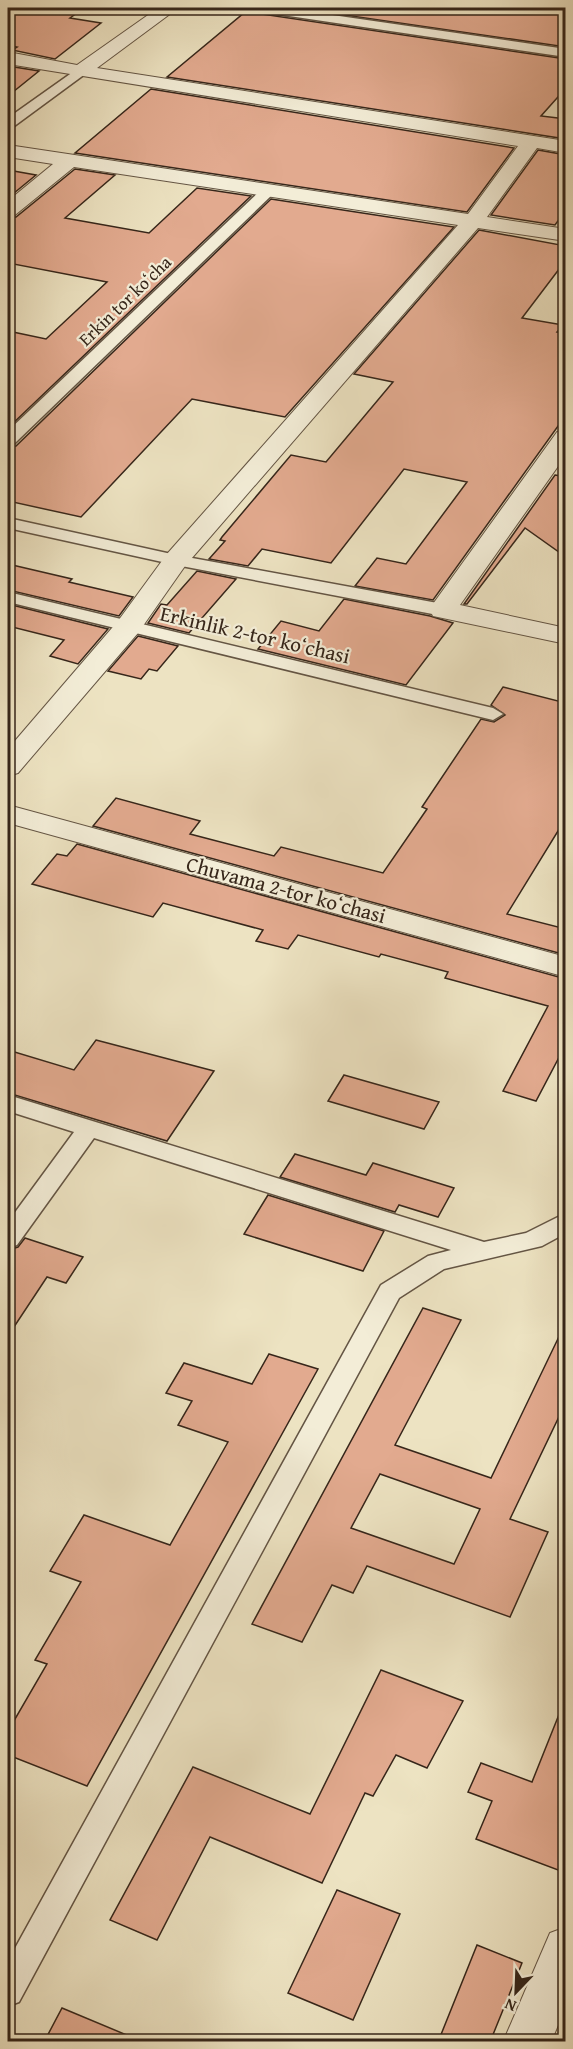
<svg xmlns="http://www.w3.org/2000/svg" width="573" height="2049" font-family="'Gentium Book Plus',serif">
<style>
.building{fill:#e2aa8f;stroke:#36261a;stroke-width:1.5;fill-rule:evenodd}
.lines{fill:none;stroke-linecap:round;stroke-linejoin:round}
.service-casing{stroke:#645544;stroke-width:3}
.minor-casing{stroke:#645544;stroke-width:2}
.service{fill:#f3edd7;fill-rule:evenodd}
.minor{fill:#f3edd7;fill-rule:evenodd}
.labels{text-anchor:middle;stroke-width:4.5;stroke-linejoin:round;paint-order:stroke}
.far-street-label{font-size:18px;fill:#36261a;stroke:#f3edd7}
.street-label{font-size:21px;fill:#36261a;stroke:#f3edd7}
</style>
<rect width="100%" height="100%" fill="#ede3c2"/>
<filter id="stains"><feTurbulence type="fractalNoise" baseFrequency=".00333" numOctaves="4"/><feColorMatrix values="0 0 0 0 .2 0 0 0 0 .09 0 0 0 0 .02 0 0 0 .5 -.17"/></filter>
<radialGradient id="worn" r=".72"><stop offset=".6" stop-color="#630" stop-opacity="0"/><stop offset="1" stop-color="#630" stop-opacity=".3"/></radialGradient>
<!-- building -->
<g class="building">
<path d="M8,8H84L70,18L101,23L55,59L12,50L17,47L8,45Z"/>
<path d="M250,8L262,14L566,59V88L541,116L566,119V139L167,77Z"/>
<path d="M296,8H549L566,10V47Z"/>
<path d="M8,66L39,71L8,96Z"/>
<path d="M151,89L514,148L467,212L75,153Z"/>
<path d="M538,150L566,155V210L555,225L491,215Z"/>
<path d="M75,169L115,175L65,218L149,233L197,188L251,196L8,428V331L46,339L107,282L8,263V219L16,217Z"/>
<path d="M8,170L36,175L8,198Z"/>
<path d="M271,199L454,227L285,417L192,399L81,517L8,501V447L16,446Z"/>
<path d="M479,230L566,246V260L522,318L563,325L557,332L566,334V415L433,600L355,586L377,558L406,564L467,482L404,469L331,563L262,549L248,566L209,559L225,541L220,540L222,537L291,455L326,462L393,382L354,374Z"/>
<path d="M555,475L566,477V557L525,528L467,604H464Z"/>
<path d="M8,564L72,579L69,582L133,597L119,616L8,590Z"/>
<path d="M197,571L236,579L189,633L148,623L161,604L167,605Z"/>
<path d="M344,599L430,616L453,623L406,685L258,649L281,621L319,631Z"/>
<path d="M8,604L108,629L78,664L50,656L64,640L8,626Z"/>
<path d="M138,636L178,646L157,671L149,669L141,679L108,671Z"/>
<path d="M503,687L566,703V818L507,914L566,929V955L93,826L116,798L200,821L190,834L274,856L281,847L383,873L427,809L422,807L481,719L494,722L505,715L491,705Z"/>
<path d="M77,844L566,979V1044L536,1101L503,1091L548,1006L445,978L448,972L381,954L379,957L298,935L288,949L256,941L263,930L163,903L153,917L32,884L57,854L67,856Z"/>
<path d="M96,1040L214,1071L167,1141L8,1093V1050L74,1070Z"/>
<path d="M344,1075L439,1102L424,1129L328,1101Z"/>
<path d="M295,1154L366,1175L373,1163L454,1188L438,1217L399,1205L395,1212L280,1177Z"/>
<path d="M268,1195L384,1231L363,1271L244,1234Z"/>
<path d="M25,1238L83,1257L66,1283L47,1277L8,1336V1250L18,1247Z"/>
<path d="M423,1308L461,1320L395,1445L491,1478L566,1322V1402L510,1519L548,1532L510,1617L367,1566L353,1593L332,1585L302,1642L252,1624ZM380,1474L480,1509L454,1564L351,1528Z"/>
<path d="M269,1354L318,1369L87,1786L8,1755V1731L47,1664L35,1660L81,1582L50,1571L84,1515L170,1545L228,1442L178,1425L192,1401L166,1393L184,1363L252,1384Z"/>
<path d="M381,1670L463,1701L427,1768L396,1755L373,1796L365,1793L322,1883L210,1837L157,1940L110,1920L193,1767L310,1814Z"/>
<path d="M564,1702H566V1873L476,1839L492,1801L468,1792L481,1763L532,1782Z"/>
<path d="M337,1890L400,1914L353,2020L288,1993Z"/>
<path d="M477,1945L522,1963L490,2042H438Z"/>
<path d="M62,2008L141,2041V2042H44Z"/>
</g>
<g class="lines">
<defs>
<g id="service">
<path d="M256,8H284L566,49V57L262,12Z"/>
<path d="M80,67L86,71L85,74L13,127L8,128V118Z"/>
<path d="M269,186L274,187V193L14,444L8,445V431L264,187Z"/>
<path d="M8,518L176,555L443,604L452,610L443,616L176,565L8,528Z"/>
<path d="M8,592L493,708L503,714L493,720L8,602Z"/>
<path d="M8,1095L484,1242L526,1233L566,1213V1233L542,1246L444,1269L399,1298L19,2002L8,2006V1961L381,1285L428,1256L451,1250L94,1138L17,1245L8,1248V1222L74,1132L8,1111Z"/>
</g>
<g id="minor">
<path d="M158,8H178L97,68L566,141V153L537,148L487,217L566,229V241L478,228L185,566L138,633L18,773L8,776V749L118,621L167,554L458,225L74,167L15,215L8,217V201L53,164L8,157V145L468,214L518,146L8,64V52L77,65Z"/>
<path d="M566,430V455L460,605L566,628V644L433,616L430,610L433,604L557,432Z"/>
<path d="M8,805L566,957V977L8,823Z"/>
<path d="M566,1927V2006L551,2042H503L550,1933Z"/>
</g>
</defs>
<!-- service casing -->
<use href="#service" class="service-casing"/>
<!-- minor casing -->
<use href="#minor" class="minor-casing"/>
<!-- service -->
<use href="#service" class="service"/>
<!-- minor -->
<use href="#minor" class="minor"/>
</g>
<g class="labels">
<!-- far-street labels -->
<g class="far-street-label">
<text transform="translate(125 301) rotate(-44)" y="6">Erkin tor koʻcha</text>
</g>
<!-- street labels -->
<g class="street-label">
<text transform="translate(255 635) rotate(13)" y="7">Erkinlik 2-tor koʻchasi</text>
<text transform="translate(286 890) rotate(15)" y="7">Chuvama 2-tor koʻchasi</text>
</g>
</g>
<!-- margin -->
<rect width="573" height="2049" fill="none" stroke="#ede3c2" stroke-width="30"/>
<rect x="9" y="9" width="555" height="2031" fill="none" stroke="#36261a" stroke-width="3"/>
<rect x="15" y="15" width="543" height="2019" fill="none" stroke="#36261a" stroke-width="1.5"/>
<!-- north arrow -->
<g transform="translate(516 1992) rotate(203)" stroke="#f3edd7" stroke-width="4.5" paint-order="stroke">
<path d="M0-4.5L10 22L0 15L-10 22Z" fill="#36261a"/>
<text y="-9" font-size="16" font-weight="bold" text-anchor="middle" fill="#36261a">N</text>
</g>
<rect width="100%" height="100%" filter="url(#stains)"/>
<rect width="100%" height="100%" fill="url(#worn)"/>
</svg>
